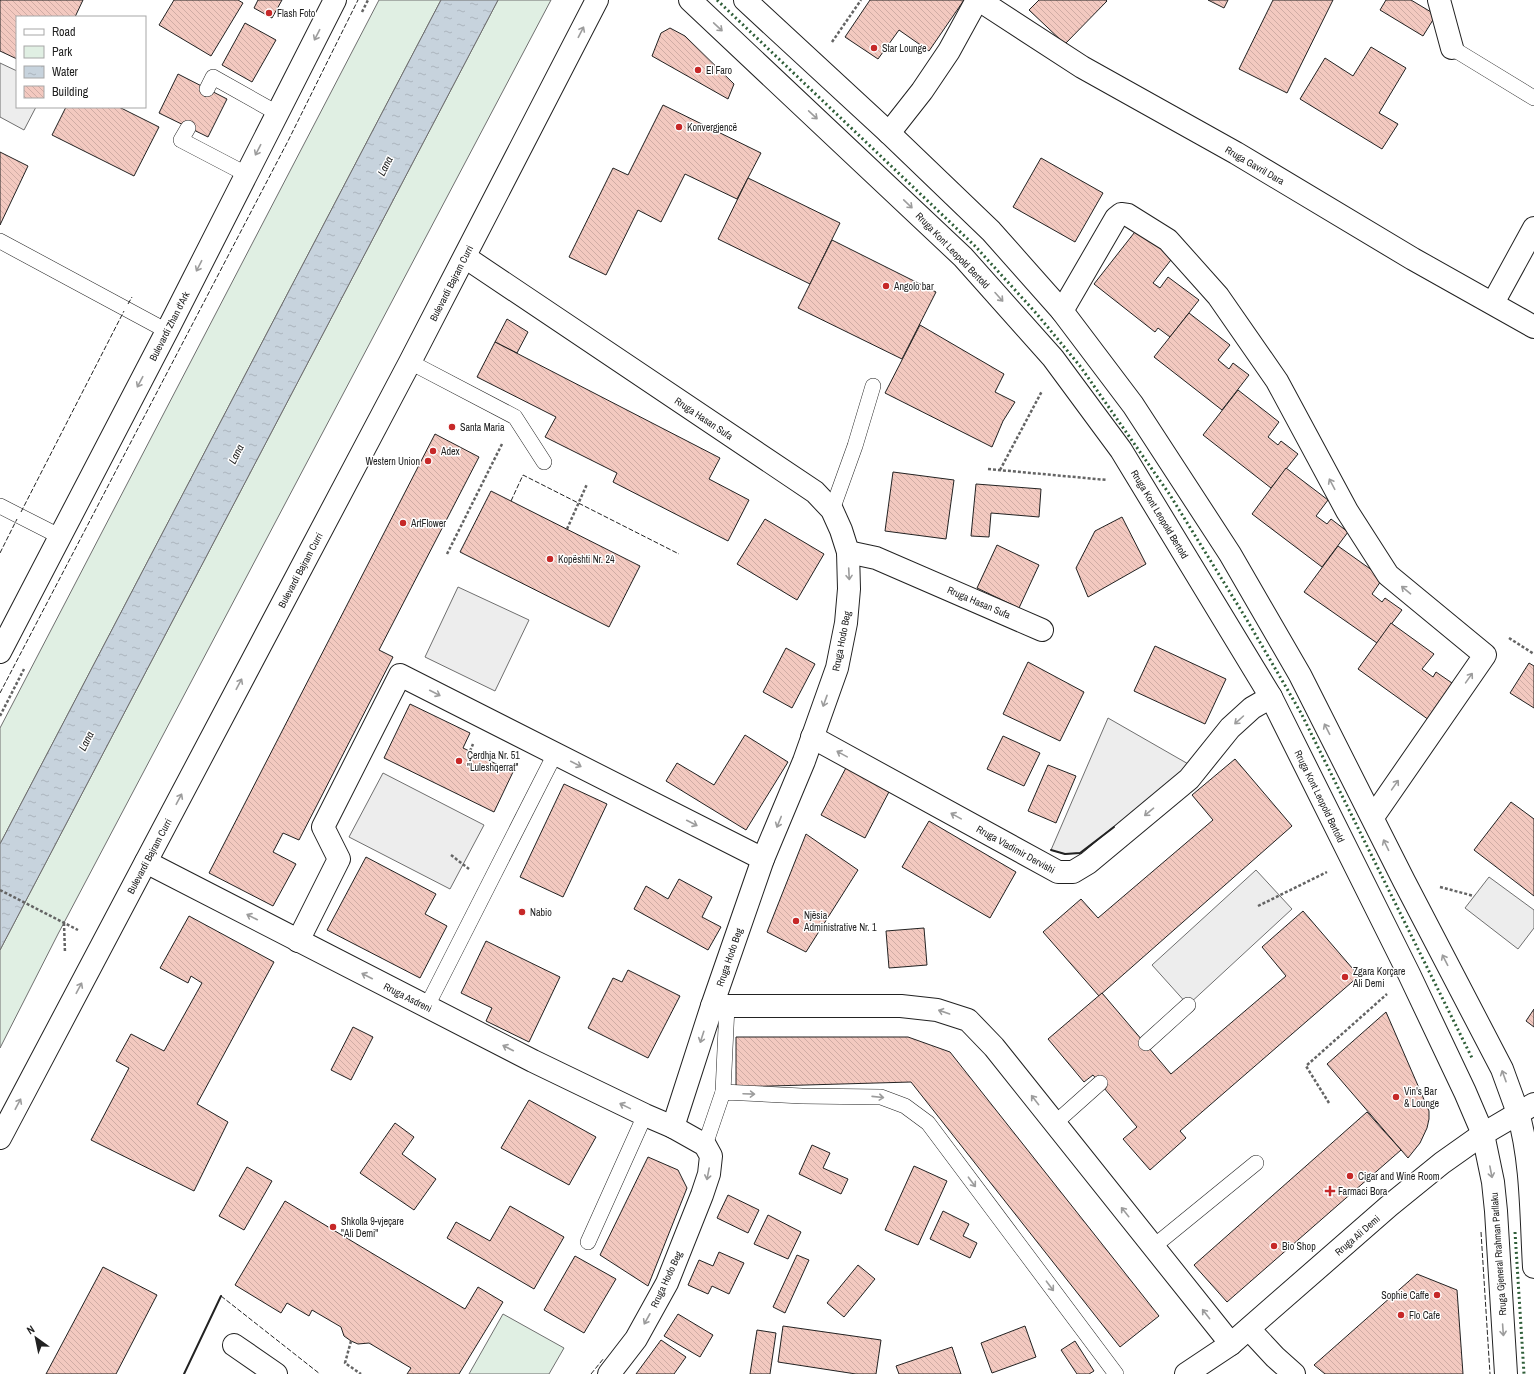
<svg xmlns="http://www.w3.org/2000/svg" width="1534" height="1374" font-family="'Archivo Narrow',sans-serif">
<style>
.park{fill:#e0efe3;stroke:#6f6f6f}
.parking{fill:#ededed;stroke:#6f6f6f}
.water{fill:url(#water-ripples);stroke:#6f6f6f}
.building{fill:url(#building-back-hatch);stroke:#222}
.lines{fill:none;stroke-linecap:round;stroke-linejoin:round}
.service-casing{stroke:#222;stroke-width:16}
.minor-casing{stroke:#222;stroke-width:24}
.tertiary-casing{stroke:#222;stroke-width:24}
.secondary-casing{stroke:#222;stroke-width:24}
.primary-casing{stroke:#222;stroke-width:24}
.path{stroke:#646464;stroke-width:2.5;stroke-dasharray:3 2;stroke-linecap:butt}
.service{stroke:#fff;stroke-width:15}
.minor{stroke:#fff;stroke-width:22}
.tertiary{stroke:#fff;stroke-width:22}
.secondary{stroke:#fff;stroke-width:22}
.primary{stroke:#fff;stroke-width:22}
.hedge{stroke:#2f5e38;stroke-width:3;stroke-dasharray:2 3;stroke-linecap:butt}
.fence{stroke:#222;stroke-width:1;stroke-dasharray:5 2;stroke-linecap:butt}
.wall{stroke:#222;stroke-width:2}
.oneway{stroke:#9c9c9c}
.poi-dot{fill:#c62828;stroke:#fff;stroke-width:1.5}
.labels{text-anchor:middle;stroke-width:3;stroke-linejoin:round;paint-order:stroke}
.poi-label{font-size:10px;fill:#222;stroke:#fff;text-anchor:start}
.street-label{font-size:10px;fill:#222;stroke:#fff}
.water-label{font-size:11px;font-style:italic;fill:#222;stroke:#fff}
</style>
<defs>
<pattern id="water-ripples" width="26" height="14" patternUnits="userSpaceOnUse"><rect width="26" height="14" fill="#c7d3dd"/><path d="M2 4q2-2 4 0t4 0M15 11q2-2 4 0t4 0" fill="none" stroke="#abb5bd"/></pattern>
<pattern id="building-back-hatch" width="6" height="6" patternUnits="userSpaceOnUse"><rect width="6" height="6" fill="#f3c9c0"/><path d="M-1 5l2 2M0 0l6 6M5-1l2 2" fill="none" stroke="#d0aca5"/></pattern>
</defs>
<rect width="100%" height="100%" fill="#fff"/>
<!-- park -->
<g class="park">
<path d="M379,0H441L0,844V728Z"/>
<path d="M498,0H551L58,934L0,1048V950Z"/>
<path d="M503,1314L564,1348L549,1374H469Z"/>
</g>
<!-- parking -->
<g class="parking">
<path d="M0,63L17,71V107H36L24,130L0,117Z"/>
<path d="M458,587L529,620L495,691L425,657Z"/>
<path d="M1108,718L1190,765L1096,842L1080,853L1065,854L1051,850Z"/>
<path d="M383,773L484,825L450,889L349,837Z"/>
<path d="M1256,870L1292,909L1188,1005L1152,965Z"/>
<path d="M1489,877L1534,910V928L1518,949L1465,908Z"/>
</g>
<!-- water -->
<path class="water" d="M441,0H498L0,950V844Z"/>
<!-- building -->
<g class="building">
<path d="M0,0H83L75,17H17V59L0,51Z"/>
<path d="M174,0H238L243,3L211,56L159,25Z"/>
<path d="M258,0H282L272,18L254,8Z"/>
<path d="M870,0H964L929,51L899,30L878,59L845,37Z"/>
<path d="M1039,0H1106L1107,1L1065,44L1029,10Z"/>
<path d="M1208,0H1228L1224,8Z"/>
<path d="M1273,0H1333L1287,93L1239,69Z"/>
<path d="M1386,0H1411L1436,15L1423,36L1380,10Z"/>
<path d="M245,23L276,40L252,82L222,65Z"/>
<path d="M670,28L685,36L734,84L728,99L652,56L661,33Z"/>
<path d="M1371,47L1406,68L1379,113L1398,124L1382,149L1300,99L1325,58L1353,76Z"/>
<path d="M178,74L227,99L208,137L159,113Z"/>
<path d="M663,105L761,153L737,199L685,174L661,222L638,210L606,275L569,257L613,168L628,175Z"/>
<path d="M66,107H119L159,127L134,176L52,135Z"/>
<path d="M0,152L28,166L0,225Z"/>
<path d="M1041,158L1103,193L1075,242L1013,207Z"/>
<path d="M748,178L840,223L810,284L718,239Z"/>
<path d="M1138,228L1174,256L1153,283L1160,288L1168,277L1199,300L1170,337L1158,328L1155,332L1094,284Z"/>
<path d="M832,240L936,292L902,359L798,308Z"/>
<path d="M1189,313L1230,345L1218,360L1229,369L1233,363L1249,375L1222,410L1154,357Z"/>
<path d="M507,319L528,332L517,353L495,342Z"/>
<path d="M920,325L1004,374L995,392L1015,402L1003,421L992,447L885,393Z"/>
<path d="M495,342L720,458L709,479L749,500L728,541L613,482L617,473L545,437L556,417L477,377Z"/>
<path d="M1238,390L1279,422L1268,437L1278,445L1281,441L1298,454L1271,488L1203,435Z"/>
<path d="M435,434L479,457L379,650L393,657L299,840L283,833L273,852L296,864L273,906L209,873Z"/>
<path d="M1286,468L1328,500L1316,516L1327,524L1331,519L1348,532L1322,567L1252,514Z"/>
<path d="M893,472L954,480L946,539L885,531Z"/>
<path d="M976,484L1041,489L1039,517L991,513L989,537L971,536Z"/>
<path d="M491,491L640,566L609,627L460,552Z"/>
<path d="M1122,517L1146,564L1088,597L1076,568L1095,531Z"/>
<path d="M765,519L824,554L797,600L737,564Z"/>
<path d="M997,545L1039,565L1019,608L977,588Z"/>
<path d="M1338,546L1383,578L1372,594L1382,602L1385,598L1402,610L1377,643L1304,592Z"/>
<path d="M1391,623L1434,654L1422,669L1433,677L1436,672L1455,685L1429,720L1358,669Z"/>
<path d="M1155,646L1226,679L1205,724L1134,691Z"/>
<path d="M786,648L815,664L792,708L763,692Z"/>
<path d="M1028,662L1084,692L1060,741L1003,714Z"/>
<path d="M1529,663L1534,666V708L1510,693Z"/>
<path d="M410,704L470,733L463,748L513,772L494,812L384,758Z"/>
<path d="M745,735L788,762L746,830L666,781L677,763L714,785Z"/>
<path d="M1003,736L1040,753L1024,786L987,769Z"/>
<path d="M1235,759L1292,826L1099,996L1043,932L1081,899L1098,918L1213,820L1192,795Z"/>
<path d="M848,764L891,788L865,838L821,815Z"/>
<path d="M1048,765L1076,776L1056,823L1028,811Z"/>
<path d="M564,784L607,804L563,897L520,877Z"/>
<path d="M1511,802L1534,819V896L1474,850Z"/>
<path d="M929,821L1016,872L990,918L902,867Z"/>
<path d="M806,834L858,870L806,952L767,932Z"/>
<path d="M366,857L436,894L425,914L447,926L420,978L327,930Z"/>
<path d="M679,879L712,897L702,917L721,927L708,950L634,909L646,886L668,899Z"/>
<path d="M1303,911L1359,976L1180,1131L1186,1138L1150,1170L1123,1139L1137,1127L1093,1075L1084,1082L1048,1039L1102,993L1171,1074L1286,976L1262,947Z"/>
<path d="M189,916L274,962L197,1104L228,1122L194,1191L91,1140L129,1068L116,1061L131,1034L164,1051L202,983L191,976L188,983L160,968Z"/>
<path d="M924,928L927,965L889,968L886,931Z"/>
<path d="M486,941L560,977L529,1042L486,1021L492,1008L461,993Z"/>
<path d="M628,970L680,996L648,1058L588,1028L613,978L622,982Z"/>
<path d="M1534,1009V1027L1526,1021Z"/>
<path d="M1386,1012L1429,1111V1119L1427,1128L1420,1143L1408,1158L1327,1064Z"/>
<path d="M353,1027L373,1037L351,1080L331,1070Z"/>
<path d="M736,1037H908L950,1052L1159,1316L1120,1347L911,1082L736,1087Z"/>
<path d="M529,1100L596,1137L569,1185L501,1148Z"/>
<path d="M1367,1112L1401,1150L1227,1302L1194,1265Z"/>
<path d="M395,1123L414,1137L402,1154L436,1179L414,1210L360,1173Z"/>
<path d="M812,1145L830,1153L823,1168L848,1179L841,1194L799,1174Z"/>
<path d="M648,1157L678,1170L687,1188L648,1286L600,1255Z"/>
<path d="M914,1166L947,1181L918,1245L885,1230Z"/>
<path d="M247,1167L272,1181L244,1230L219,1216Z"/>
<path d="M728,1195L759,1210L748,1233L717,1218Z"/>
<path d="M285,1201L465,1309L478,1287L503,1302L459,1374H407L411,1368L369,1343L358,1344L351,1341L344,1336L341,1327L312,1310L309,1316L287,1303L281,1313L235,1285Z"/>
<path d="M510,1206L564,1237L534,1289L447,1238L456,1222L490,1241Z"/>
<path d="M943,1211L969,1224L963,1236L977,1243L970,1258L930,1239Z"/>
<path d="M768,1215L801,1232L788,1259L754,1244Z"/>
<path d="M719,1252L744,1263L729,1294L712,1286L708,1294L688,1285L699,1260L713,1266Z"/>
<path d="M797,1255L809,1260L785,1313L773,1307Z"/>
<path d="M575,1256L616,1279L584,1333L544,1310Z"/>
<path d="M858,1265L875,1279L844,1317L827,1303Z"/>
<path d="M103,1267L157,1295L116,1374H46Z"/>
<path d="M1417,1274L1457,1290L1463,1374H1325L1314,1365Z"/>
<path d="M678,1314L713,1335L700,1357L664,1336Z"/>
<path d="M783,1326L881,1340L876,1374H856L778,1362Z"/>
<path d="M1025,1326L1036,1357L992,1373L981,1343Z"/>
<path d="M757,1330L776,1333L770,1374H750Z"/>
<path d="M661,1340L686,1357L674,1374H636Z"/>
<path d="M1075,1341L1094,1371L1089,1374H1077L1061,1350Z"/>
<path d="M952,1347L961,1374H899L896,1366Z"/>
</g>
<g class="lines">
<defs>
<g id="service">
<path d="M1452,48L1534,98"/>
<path d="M207,89L213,77L277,113"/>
<path d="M188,128L181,140L246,174"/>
<path d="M0,241L167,331"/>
<path d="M410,362L515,417L544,462"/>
<path d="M0,506L59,536"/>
<path d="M832,510L855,446L873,386"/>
<path d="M427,1006L555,754"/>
<path d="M1146,1043L1188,1005"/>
<path d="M723,1092L727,1006"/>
<path d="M1054,1124L1100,1083"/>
<path d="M705,1145L723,1092L802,1096L881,1097L905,1106L928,1123L1116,1374"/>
<path d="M588,1242L645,1115"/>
<path d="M1153,1247L1256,1163"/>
</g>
<g id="minor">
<path d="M979,0L1082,67L1236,153L1413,259L1534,327"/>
<path d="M1439,0L1452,48"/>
<path d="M889,133L922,91L949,51L977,0"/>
<path d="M465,257L815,492L832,510L841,530L848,552L849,589L846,623L837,668L804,761L763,859L712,1006L673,1127"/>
<path d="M1493,303L1534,228"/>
<path d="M1062,311L1116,218L1121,214L1128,215L1168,240L1218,296L1277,381L1347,511L1388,575L1485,655L1373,817"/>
<path d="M848,552L876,558L1042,630"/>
<path d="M812,737L1058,872H1073L1088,863L1189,779L1230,728L1252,708L1271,697"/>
<path d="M146,862L533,1061L645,1115L673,1127L705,1145L711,1156L709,1174L702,1195L667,1283L636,1339L609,1374"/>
<path d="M298,941L339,859L323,827L400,675L763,859"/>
<path d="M712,1006H901L937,1010L968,1020L994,1047L1231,1344"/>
<path d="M1249,1329L1275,1357L1294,1374"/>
<path d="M234,1345L276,1374"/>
</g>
<g id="tertiary">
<path d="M1518,1113C1532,1162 1531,1216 1534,1267"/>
<path d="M1483,1134L1493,1182L1496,1211L1506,1374"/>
</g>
<g id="secondary">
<path d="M690,0L963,257L1053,358L1121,450L1271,697L1409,974L1465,1092L1483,1134"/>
<path d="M745,0L889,133L991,231L1062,311L1133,405L1230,554L1300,675L1404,881L1502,1069L1518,1113"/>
<path d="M1186,1374L1231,1344L1389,1206L1442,1163L1483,1134L1534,1104"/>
</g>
<g id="primary">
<path d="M0,652L167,331L335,0"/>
<path d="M0,1138L410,362L597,0"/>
</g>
</defs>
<!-- service casing -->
<use href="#service" class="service-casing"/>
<!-- minor casing -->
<use href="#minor" class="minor-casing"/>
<!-- tertiary casing -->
<use href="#tertiary" class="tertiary-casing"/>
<!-- secondary casing -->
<use href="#secondary" class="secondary-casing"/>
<!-- primary casing -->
<use href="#primary" class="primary-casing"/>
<!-- path -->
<g class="path">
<path d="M362,12L368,0"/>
<path d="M832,42L861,0"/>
<path d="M988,469L1107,480"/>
<path d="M1000,470L1042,391"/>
<path d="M567,529L587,484"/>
<path d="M447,554L502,444"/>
<path d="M1509,638L1534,654"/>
<path d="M0,716L24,669"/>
<path d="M470,751L473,744"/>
<path d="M451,855L469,869"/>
<path d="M1440,887L1474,896"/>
<path d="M0,890L78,930"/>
<path d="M1258,906L1327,872"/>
<path d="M64,923L65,953"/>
<path d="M1329,1103L1306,1066L1387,994"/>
<path d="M351,1341L345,1363L361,1374"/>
</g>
<!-- service -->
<use href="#service" class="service"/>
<!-- minor -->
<use href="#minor" class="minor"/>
<!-- tertiary -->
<use href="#tertiary" class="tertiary"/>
<!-- secondary -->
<use href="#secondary" class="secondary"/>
<!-- primary -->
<use href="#primary" class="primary"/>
<!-- hedge -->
<g class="hedge">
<path d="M717,0L975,246L1036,313L1080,366L1170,495L1247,620L1301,713L1473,1060"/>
<path d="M1515,1232L1524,1374"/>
</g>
<!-- fence -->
<g class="fence">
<path d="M128,304L132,297"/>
<path d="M511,501L523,475L679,554"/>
<path d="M21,512L124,311"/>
<path d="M0,553L17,519"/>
<path d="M0,693L288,141L358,0"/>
<path d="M1481,1232L1490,1374"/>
<path d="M221,1296L320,1374"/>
<path d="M591,1374L604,1358"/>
</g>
<!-- wall -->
<g class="wall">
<path d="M1051,850L1065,854L1080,853L1114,827"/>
<path d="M184,1374L221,1296"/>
</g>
</g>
<!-- one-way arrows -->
<defs><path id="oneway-shaft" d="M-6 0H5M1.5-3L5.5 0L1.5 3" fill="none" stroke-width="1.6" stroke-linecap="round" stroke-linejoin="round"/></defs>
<g class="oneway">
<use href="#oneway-shaft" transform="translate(718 27) rotate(43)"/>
<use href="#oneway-shaft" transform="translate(581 32) rotate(-63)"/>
<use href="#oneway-shaft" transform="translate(317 35) rotate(117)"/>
<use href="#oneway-shaft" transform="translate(813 115) rotate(43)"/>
<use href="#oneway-shaft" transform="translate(258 150) rotate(117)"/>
<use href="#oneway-shaft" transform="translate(908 204) rotate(44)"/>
<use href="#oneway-shaft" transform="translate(199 266) rotate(117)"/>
<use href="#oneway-shaft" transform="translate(999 297) rotate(48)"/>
<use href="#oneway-shaft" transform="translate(140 382) rotate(118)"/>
<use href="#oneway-shaft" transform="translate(1332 484) rotate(-118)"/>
<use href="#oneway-shaft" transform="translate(849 574) rotate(87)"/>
<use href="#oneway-shaft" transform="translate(1406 590) rotate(-140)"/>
<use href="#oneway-shaft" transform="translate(1469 678) rotate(-55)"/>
<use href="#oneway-shaft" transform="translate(239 684) rotate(-62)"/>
<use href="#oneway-shaft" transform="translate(435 693) rotate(27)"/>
<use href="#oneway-shaft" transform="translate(825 701) rotate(110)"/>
<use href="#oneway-shaft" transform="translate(1239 720) rotate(138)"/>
<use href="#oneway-shaft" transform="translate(1327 729) rotate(-117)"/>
<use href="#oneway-shaft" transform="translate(842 754) rotate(-151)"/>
<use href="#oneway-shaft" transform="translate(576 764) rotate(27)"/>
<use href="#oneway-shaft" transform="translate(1395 785) rotate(-55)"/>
<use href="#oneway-shaft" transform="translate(179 799) rotate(-62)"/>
<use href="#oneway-shaft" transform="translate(1149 812) rotate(140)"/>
<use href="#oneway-shaft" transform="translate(956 816) rotate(-151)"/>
<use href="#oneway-shaft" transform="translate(779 822) rotate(112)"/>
<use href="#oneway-shaft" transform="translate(692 823) rotate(27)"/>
<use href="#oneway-shaft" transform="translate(1386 845) rotate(-116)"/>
<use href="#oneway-shaft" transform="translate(252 917) rotate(-153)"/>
<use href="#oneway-shaft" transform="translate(1445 960) rotate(-117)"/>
<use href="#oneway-shaft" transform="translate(367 976) rotate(-153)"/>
<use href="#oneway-shaft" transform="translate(79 988) rotate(-62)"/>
<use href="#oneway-shaft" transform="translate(944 1012) rotate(-161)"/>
<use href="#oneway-shaft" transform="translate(702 1037) rotate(108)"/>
<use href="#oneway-shaft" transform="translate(508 1048) rotate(-153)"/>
<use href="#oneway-shaft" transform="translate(1504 1076) rotate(-110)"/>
<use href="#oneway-shaft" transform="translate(749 1094) rotate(2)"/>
<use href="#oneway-shaft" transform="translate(878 1097) rotate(6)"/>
<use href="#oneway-shaft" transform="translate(1035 1100) rotate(-128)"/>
<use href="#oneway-shaft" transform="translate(18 1104) rotate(-62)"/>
<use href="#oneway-shaft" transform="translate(625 1106) rotate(-154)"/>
<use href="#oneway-shaft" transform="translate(1491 1172) rotate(79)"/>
<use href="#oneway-shaft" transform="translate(708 1174) rotate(101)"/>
<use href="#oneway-shaft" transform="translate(972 1182) rotate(53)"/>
<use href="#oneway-shaft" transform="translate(1125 1212) rotate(-129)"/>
<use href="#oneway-shaft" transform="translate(1050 1286) rotate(53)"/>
<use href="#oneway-shaft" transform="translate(1206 1314) rotate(-128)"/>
<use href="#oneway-shaft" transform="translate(647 1319) rotate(119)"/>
<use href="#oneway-shaft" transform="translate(1503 1330) rotate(86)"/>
</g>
<!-- markers -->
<g class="poi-dot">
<circle cx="269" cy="13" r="4"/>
<circle cx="874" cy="48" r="4"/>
<circle cx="698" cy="70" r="4"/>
<circle cx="679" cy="127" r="4"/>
<circle cx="886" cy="286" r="4"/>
<circle cx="452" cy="427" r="4"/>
<circle cx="433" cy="451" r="4"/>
<circle cx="428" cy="461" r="4"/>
<circle cx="403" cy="523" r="4"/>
<circle cx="550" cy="559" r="4"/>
<circle cx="459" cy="761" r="4"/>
<circle cx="522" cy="912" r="4"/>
<circle cx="796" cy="921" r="4"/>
<circle cx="1345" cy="977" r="4"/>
<circle cx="1396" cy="1097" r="4"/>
<circle cx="1350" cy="1176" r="4"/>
<path d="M1328 1185h4v4h4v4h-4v4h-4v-4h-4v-4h4z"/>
<circle cx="333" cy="1227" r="4"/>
<circle cx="1274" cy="1246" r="4"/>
<circle cx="1437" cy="1295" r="4"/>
<circle cx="1401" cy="1315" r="4"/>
</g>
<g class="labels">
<!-- poi labels -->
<g class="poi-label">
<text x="277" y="17">Flash Foto</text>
<text x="882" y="52">Star Lounge</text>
<text x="706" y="74">El Faro</text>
<text x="687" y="131">Konvergjencë</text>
<text x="894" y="290">Angolo bar</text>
<text x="460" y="431">Santa Maria</text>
<text x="441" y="455">Adex</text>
<text x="420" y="465" text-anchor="end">Western Union</text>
<text x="411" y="527">ArtFlower</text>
<text x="558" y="563">Kopështi Nr. 24</text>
<text x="467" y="759">Çerdhja Nr. 51<tspan x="467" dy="12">"Luleshqerrat"</tspan></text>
<text x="530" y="916">Nabio</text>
<text x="804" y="919">Njësia<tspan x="804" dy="12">Administrative Nr. 1</tspan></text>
<text x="1353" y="975">Zgara Korçare<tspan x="1353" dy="12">Ali Demi</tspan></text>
<text x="1404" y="1095">Vin's Bar<tspan x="1404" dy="12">&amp; Lounge</tspan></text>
<text x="1358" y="1180">Cigar and Wine Room</text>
<text x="1338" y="1195">Farmaci Bora</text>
<text x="341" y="1225">Shkolla 9-vjeçare<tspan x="341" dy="12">"Ali Demi"</tspan></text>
<text x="1282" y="1250">Bio Shop</text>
<text x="1429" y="1299" text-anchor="end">Sophie Caffe</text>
<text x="1409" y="1319">Flo Cafe</text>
</g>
<!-- street labels -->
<g class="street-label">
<text transform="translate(1255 165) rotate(30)" y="4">Rruga Gavril Dara</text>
<text transform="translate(953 250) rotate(46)" y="4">Rruga Kont Leopold Bertold</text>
<text transform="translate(451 283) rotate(-63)" y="4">Bulevardi Bajram Curri</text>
<text transform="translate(169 326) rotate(-63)" y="4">Bulevardi Zhan d'Ark</text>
<text transform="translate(704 418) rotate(34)" y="4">Rruga Hasan Sufa</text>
<text transform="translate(1160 514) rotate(59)" y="4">Rruga Kont Leopold Bertold</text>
<text transform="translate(300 570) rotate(-62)" y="4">Bulevardi Bajram Curri</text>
<text transform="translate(979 602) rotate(23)" y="4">Rruga Hasan Sufa</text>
<text transform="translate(841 641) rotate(-79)" y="4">Rruga Hodo Beg</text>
<text transform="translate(1320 796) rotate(64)" y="4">Rruga Kont Leopold Bertold</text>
<text transform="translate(1016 849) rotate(29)" y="4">Rruga Vladimir Dervishi</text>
<text transform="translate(149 856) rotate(-62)" y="4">Bulevardi Bajram Curri</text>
<text transform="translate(729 957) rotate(-71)" y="4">Rruga Hodo Beg</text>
<text transform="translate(408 997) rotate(27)" y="4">Rruga Asdreni</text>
<text transform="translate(1357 1235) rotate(-41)" y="4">Rruga Ali Demi</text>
<text transform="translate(1498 1254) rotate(-94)" y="4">Rruga Gjeneral Rrahman Parllaku</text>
<text transform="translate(666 1279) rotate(-65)" y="4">Rruga Hodo Beg</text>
</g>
<!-- water labels -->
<g class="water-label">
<text transform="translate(385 166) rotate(-63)" y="4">Lana</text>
<text transform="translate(236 454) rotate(-63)" y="4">Lana</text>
<text transform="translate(86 741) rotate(-63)" y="4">Lana</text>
</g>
</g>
<!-- legend -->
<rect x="16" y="16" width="130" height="92" fill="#ffffff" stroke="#a7a7a7"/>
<rect x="24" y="29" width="20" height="6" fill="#ffffff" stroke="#a7a7a7"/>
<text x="52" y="36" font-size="12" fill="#222222">Road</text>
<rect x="24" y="46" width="20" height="12" fill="#e0efe3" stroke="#a7a7a7"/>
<text x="52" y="56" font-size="12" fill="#222222">Park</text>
<rect x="24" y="66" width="20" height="12" fill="url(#water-ripples)" stroke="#a7a7a7"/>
<text x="52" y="76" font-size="12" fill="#222222">Water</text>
<rect x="24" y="86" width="20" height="12" fill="url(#building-back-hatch)" stroke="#a7a7a7"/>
<text x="52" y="96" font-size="12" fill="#222222">Building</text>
<!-- north arrow -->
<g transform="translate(36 1338) rotate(327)" stroke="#ffffff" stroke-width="3" paint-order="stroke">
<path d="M0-3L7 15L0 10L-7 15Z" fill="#222222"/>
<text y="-6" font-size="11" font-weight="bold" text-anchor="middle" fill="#222222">N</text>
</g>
</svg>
